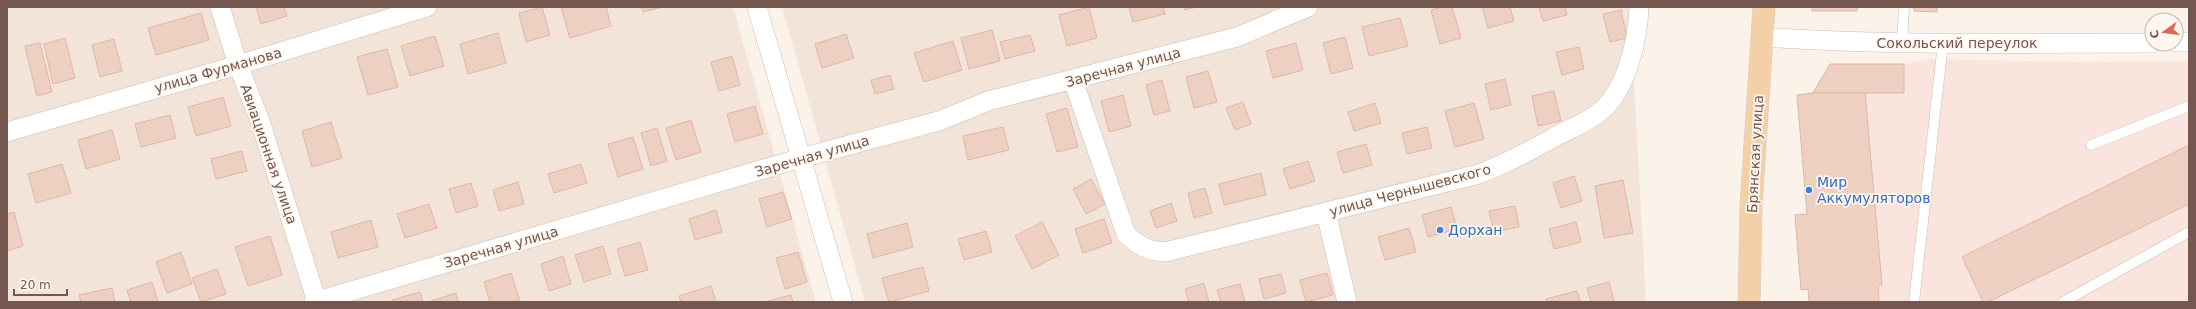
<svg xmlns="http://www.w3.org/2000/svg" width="2196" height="309" font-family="'DejaVu Sans',sans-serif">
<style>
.residential{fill:#f2e4d9}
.commercial{fill:#fae4de}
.building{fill:#eed0c3;stroke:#e0b6a5}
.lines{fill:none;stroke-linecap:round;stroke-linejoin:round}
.service-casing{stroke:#cebcb3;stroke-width:11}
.minor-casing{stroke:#cebcb3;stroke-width:20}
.primary-casing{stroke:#d8d0ce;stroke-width:23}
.service{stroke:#fff;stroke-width:10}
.minor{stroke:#fff;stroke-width:19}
.primary{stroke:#f4d0a8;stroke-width:22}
.shop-dot{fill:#3f7fe0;stroke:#fef7f0;stroke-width:1.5}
.labels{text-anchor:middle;stroke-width:3.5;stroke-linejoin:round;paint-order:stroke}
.street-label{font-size:14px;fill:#74584f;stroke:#fef7f0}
.shop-label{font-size:14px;fill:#366cbe;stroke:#fef7f0;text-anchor:start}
</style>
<rect width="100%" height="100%" fill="#fbf3ea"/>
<!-- residential -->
<g class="residential">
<path d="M7,7H733L816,302H7Z"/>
<path d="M782,7H1630L1646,302H865Z"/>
</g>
<!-- commercial -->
<path class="commercial" d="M1931,59L2088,62L2189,61V302H1809L1808,289L1801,290L1795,215L1807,214L1797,95L1813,93L1830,64H1904Z"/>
<!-- building -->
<g class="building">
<path d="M256,7H284L287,16L261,24Z"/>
<path d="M542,7L550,35L526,42L519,13Z"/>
<path d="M561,7H606L611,26L570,38Z"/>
<path d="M641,7H662L643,12Z"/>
<path d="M1089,7L1097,38L1067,46L1059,15Z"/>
<path d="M1129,7H1163L1165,14L1133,22Z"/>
<path d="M1184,7H1196L1185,10Z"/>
<path d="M1442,7H1452L1461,38L1440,44L1431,10Z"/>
<path d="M1482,7H1510L1514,21L1488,28Z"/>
<path d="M1539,7H1565L1567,15L1543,21Z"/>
<path d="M1812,7H1858L1857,11H1812Z"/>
<path d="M1914,7H1937V12L1914,11Z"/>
<path d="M1621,10L1627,38L1610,42L1603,14Z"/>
<path d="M201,13L209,40L156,55L148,28Z"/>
<path d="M1400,18L1408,46L1369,56L1362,27Z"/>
<path d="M992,30L1000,61L969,69L961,38Z"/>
<path d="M498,33L506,63L468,74L460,44Z"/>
<path d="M846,34L854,58L822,68L815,44Z"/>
<path d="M1030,35L1035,51L1005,59L1000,42Z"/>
<path d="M435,36L444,66L410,76L401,46Z"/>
<path d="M1345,37L1353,68L1331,74L1323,43Z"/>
<path d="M65,38L75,78L53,84L44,44Z"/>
<path d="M114,39L122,71L100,77L92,45Z"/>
<path d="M953,41L962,70L924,82L914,53Z"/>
<path d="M40,43L52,92L37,96L25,46Z"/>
<path d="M1296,43L1303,70L1273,78L1266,51Z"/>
<path d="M1579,47L1584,69L1562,75L1556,52Z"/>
<path d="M387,49L398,87L368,95L357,57Z"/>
<path d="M732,56L740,85L719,91L711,62Z"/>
<path d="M1830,64H1904V93H1813Z"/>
<path d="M1208,71L1217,102L1194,108L1186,77Z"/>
<path d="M890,75L894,89L875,94L871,80Z"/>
<path d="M1505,79L1511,105L1491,110L1485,84Z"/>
<path d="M1162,80L1170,111L1154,115L1146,85Z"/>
<path d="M1554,91L1561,121L1538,126L1532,96Z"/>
<path d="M1813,93H1865L1882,285H1878L1879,302H1809L1808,289L1801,290L1795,215L1807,214L1797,95Z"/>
<path d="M1123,95L1131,126L1109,132L1101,101Z"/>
<path d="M223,97L231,126L196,136L188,107Z"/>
<path d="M1243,102L1251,124L1235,130L1226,108Z"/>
<path d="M1375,103L1381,123L1354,131L1348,112Z"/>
<path d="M1474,103L1484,139L1455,147L1445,111Z"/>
<path d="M755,106L763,134L735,142L727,114Z"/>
<path d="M1067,108L1078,147L1057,152L1046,114Z"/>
<path d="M170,115L176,138L141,147L135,124Z"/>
<path d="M691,120L701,152L676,160L666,128Z"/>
<path d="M331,122L342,158L312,167L302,131Z"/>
<path d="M1003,127L1009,150L968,160L963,136Z"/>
<path d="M1427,127L1432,148L1407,154L1402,133Z"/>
<path d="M657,128L667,161L651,166L641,133Z"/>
<path d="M112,130L120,159L86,169L78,140Z"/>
<path d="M633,137L643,169L618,177L608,144Z"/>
<path d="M1366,144L1372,165L1343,173L1337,152Z"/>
<path d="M2189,145V204L1988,302H1983L1962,257Z"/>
<path d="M242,151L247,171L216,179L211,159Z"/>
<path d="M1308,161L1315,181L1290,189L1283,169Z"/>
<path d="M62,164L71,193L36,203L28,174Z"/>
<path d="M581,164L587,183L554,193L548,174Z"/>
<path d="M1261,173L1266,195L1224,205L1219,184Z"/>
<path d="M1574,176L1582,201L1561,208L1553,183Z"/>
<path d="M1091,179L1105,204L1086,214L1073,189Z"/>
<path d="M1623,180L1633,233L1604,238L1595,186Z"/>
<path d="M518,182L524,204L499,211L493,190Z"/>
<path d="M471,183L478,206L456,213L449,189Z"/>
<path d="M1205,188L1212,213L1194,218L1188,193Z"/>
<path d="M783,192L792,219L767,227L759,199Z"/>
<path d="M1171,203L1177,221L1156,228L1150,211Z"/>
<path d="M429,204L437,228L405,238L397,214Z"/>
<path d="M1515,206L1519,227L1494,232L1489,211Z"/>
<path d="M1451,207L1457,229L1428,237L1422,215Z"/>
<path d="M716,210L722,232L695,240L689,219Z"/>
<path d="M14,212L23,246L7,251V214Z"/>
<path d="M1104,219L1112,243L1083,253L1075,229Z"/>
<path d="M371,220L378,247L338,258L331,232Z"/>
<path d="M1042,222L1059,255L1032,269L1015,236Z"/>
<path d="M1576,222L1581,242L1554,249L1549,229Z"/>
<path d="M907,223L913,247L873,258L867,234Z"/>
<path d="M1409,228L1416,252L1385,260L1378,237Z"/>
<path d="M986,231L992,252L964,260L958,239Z"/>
<path d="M270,236L282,275L248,286L235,247Z"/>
<path d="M640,242L648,270L625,276L617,249Z"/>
<path d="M603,246L611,274L584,282L575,255Z"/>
<path d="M181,252L192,284L167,293L156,262Z"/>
<path d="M798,252L807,282L785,289L776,258Z"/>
<path d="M563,256L571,284L549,291L541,264Z"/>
<path d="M923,267L929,291L889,302L882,278Z"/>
<path d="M217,269L226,294L201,302L192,278Z"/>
<path d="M511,273L520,301L490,302L484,282Z"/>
<path d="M1327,273L1333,295L1306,302L1300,280Z"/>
<path d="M1281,274L1286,293L1264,299L1259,279Z"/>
<path d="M152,282L158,302H131L127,290Z"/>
<path d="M1609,282L1614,302H1591L1587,288Z"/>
<path d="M1204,283L1209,302H1189L1185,289Z"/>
<path d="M1240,284L1245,302H1221L1217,290Z"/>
<path d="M711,286L716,302H681L679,296Z"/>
<path d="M112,288L115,302H81L79,295Z"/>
<path d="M1577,291L1580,302H1547L1546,299Z"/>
<path d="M420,292L423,302H393L392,300Z"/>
<path d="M456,293L458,302H428Z"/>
<path d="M791,295L793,302H764Z"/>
</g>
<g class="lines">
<defs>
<g id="service">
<path d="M1902,43L1904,7"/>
<path d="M2091,145L2189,106"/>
<path d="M1914,302L1943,43"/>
<path d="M2063,302L2189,232"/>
</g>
<g id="minor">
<path d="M220,7L238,65L260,121L317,302"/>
<path d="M757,7L843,302"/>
<path d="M1762,37C1892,46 2022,43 2152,43"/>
<path d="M2176,42H2189"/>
<path d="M1073,80L1126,234C1139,246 1147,251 1165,252L1479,174C1505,164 1528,152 1553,138C1569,129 1587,123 1601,111C1627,89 1638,39 1639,7"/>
<path d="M7,132L238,65L427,7"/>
<path d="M1326,212L1347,302"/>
<path d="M314,302L801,158L939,121L988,101L1237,37L1308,7"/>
</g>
<path id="primary" d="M1749,302L1751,206L1764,7"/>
</defs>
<!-- service casing -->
<use href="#service" class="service-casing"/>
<!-- minor casing -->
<use href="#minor" class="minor-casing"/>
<!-- primary casing -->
<use href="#primary" class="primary-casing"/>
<!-- service -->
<use href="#service" class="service"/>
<!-- minor -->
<use href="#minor" class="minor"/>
<!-- primary -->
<use href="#primary" class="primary"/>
</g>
<!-- markers -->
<g class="shop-dot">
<circle cx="1809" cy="190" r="4"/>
<circle cx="1440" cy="230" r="4"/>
</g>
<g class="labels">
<!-- street labels -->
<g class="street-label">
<text x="1957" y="48">Сокольский переулок</text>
<text transform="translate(1123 67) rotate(-15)" y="5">Заречная улица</text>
<text transform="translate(218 70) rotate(-16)" y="5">улица Фурманова</text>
<text transform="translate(269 154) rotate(71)" y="5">Авиационная улица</text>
<text transform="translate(1755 154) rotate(-87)" y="5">Брянская улица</text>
<text transform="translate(812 156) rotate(-16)" y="5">Заречная улица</text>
<text transform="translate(1410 190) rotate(-15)" y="5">улица Чернышевского</text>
<text transform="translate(501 247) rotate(-16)" y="5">Заречная улица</text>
</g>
<!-- shop labels -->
<g class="shop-label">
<text x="1817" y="187">Мир<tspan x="1817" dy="16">Аккумуляторов</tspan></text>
<text x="1448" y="235">Дорхан</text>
</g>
</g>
<!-- border -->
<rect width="2196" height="309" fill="none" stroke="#74584f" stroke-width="16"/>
<!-- north arrow -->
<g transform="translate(2164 32) rotate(256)"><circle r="19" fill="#fef7f0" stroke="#c7b7b0"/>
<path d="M0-3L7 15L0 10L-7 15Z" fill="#db6a59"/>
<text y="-6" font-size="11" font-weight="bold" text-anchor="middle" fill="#74584f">С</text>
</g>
<!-- scale -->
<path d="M14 289v6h53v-6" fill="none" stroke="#74584f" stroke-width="2"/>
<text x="20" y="289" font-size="12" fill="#74584f" stroke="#fef7f0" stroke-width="3" paint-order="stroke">20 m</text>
</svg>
